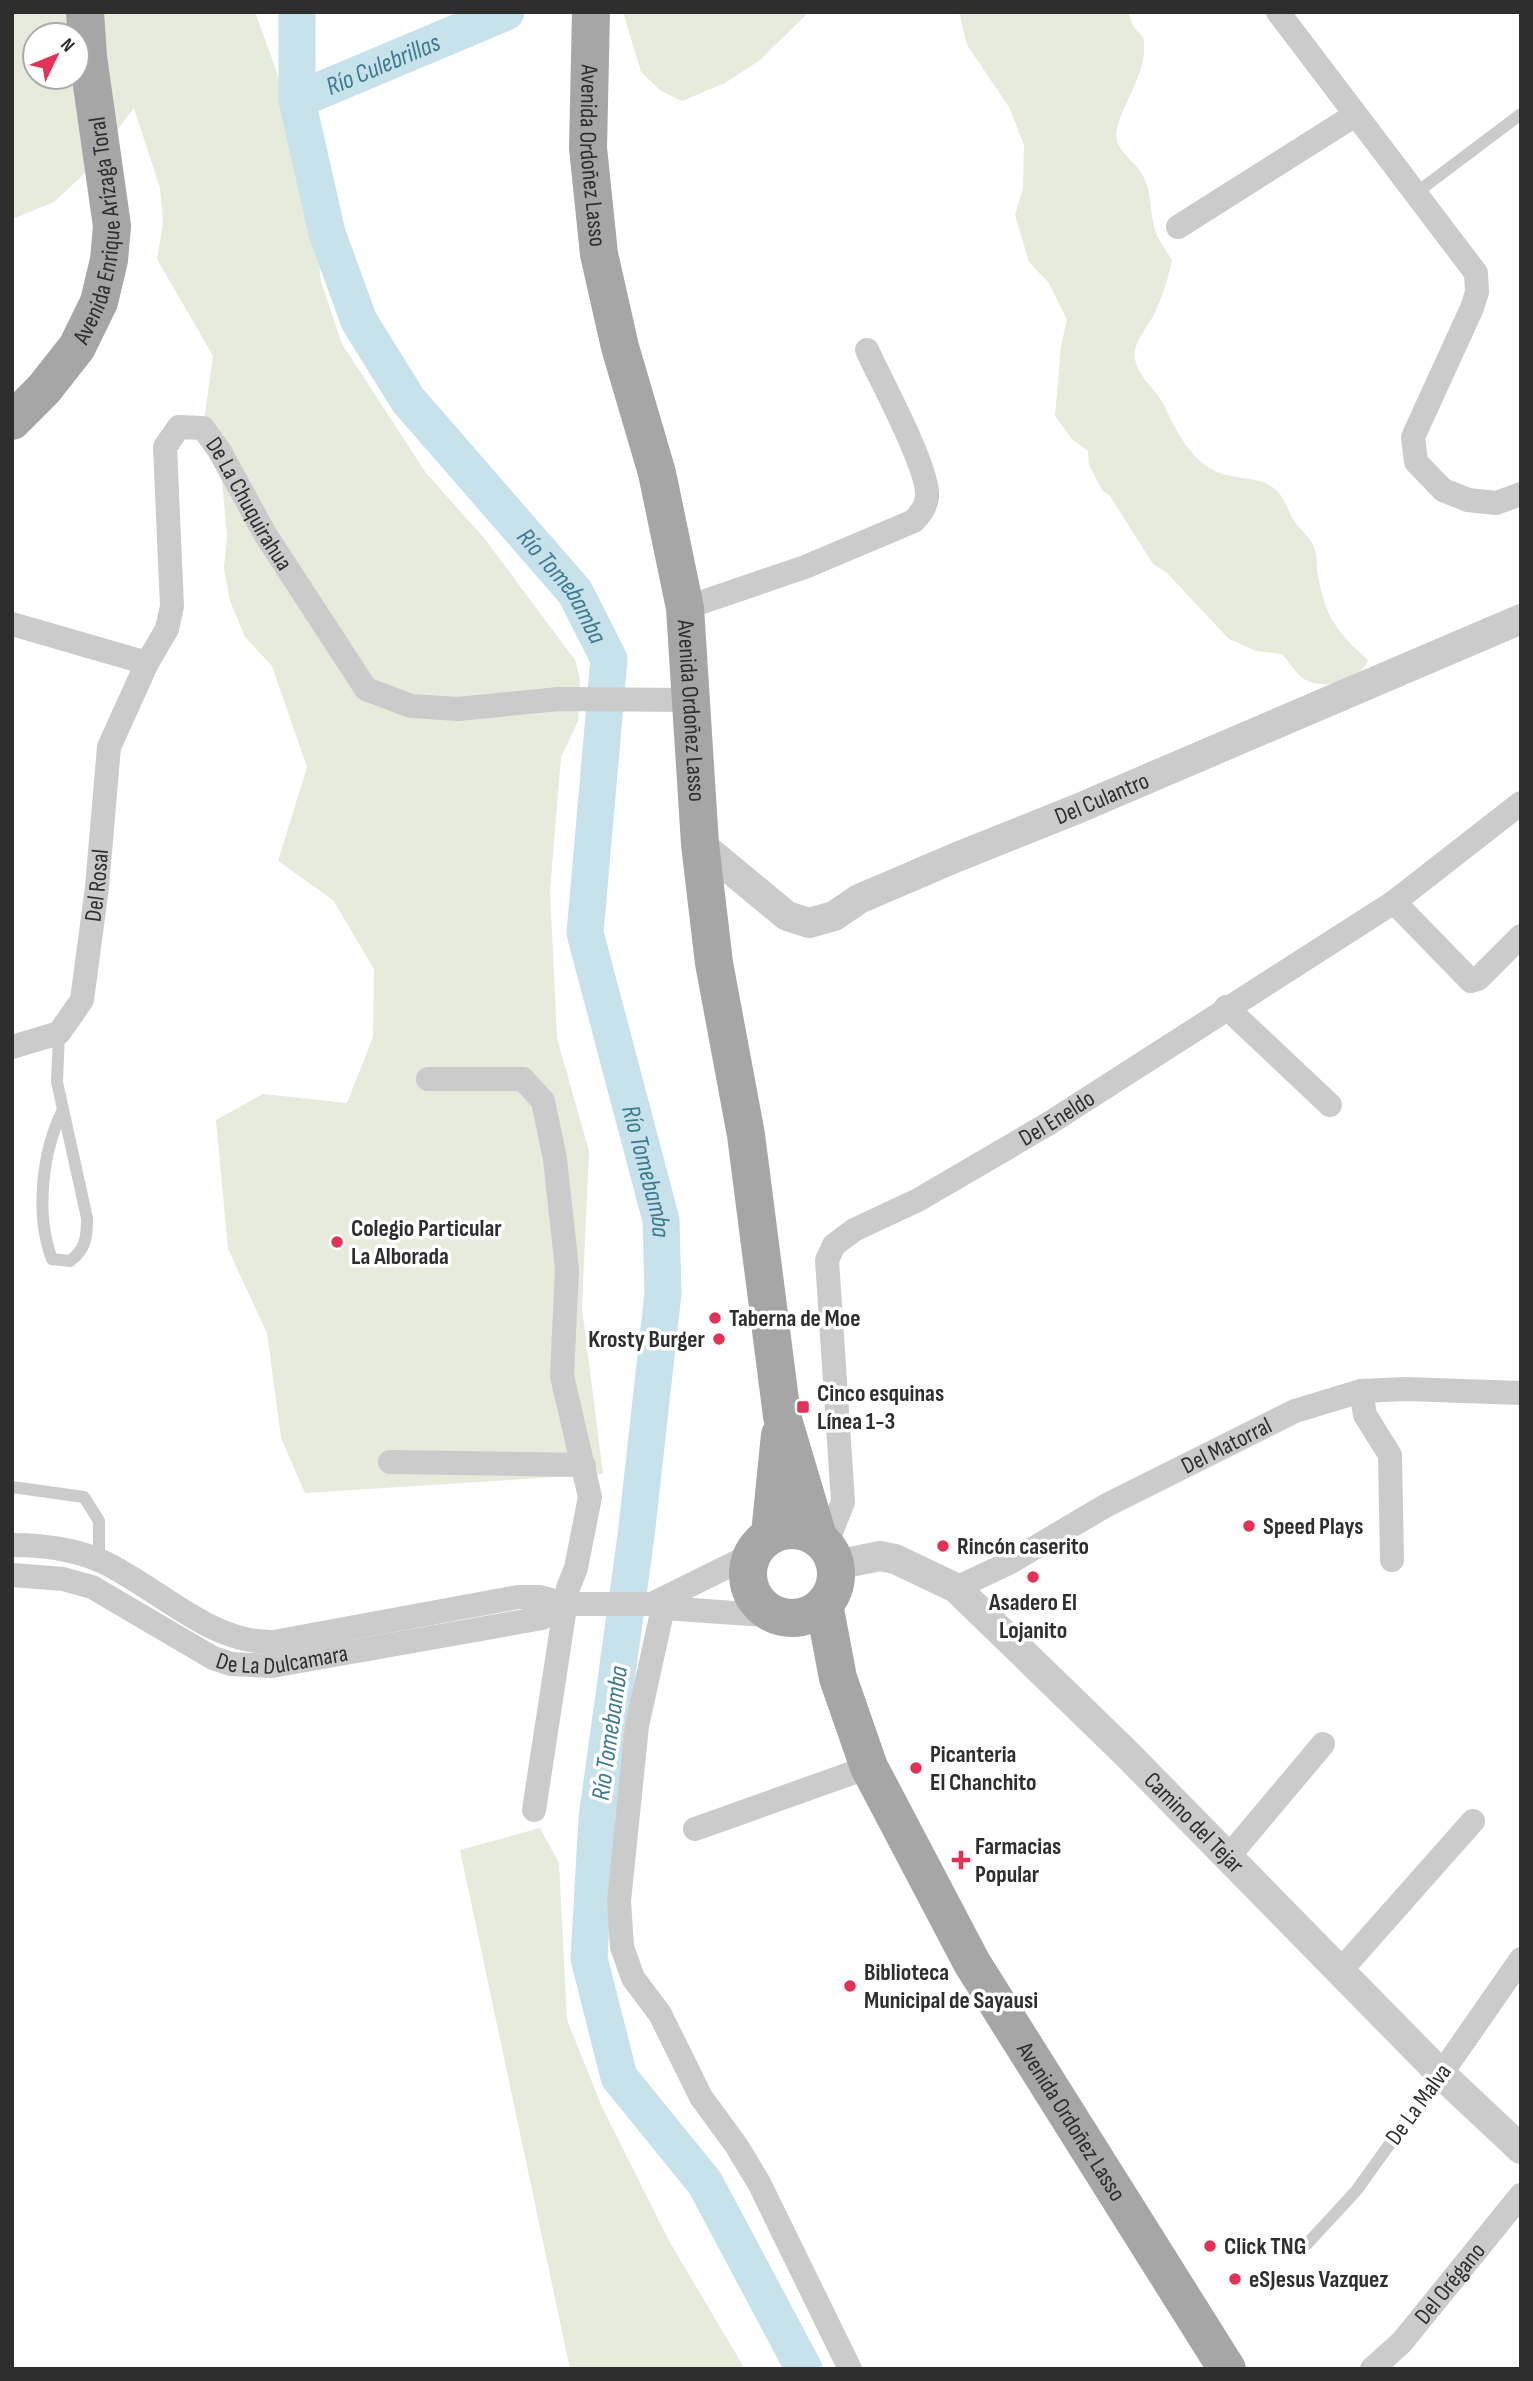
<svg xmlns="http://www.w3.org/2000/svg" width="1533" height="2381" font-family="'Sofia Sans Condensed',sans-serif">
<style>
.green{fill:#e6ebdb;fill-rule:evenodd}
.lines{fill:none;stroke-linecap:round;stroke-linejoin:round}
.river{stroke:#c7e2eb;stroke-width:37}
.service{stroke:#cbcbcb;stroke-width:12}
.minor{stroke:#cbcbcb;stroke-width:24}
.tertiary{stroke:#cbcbcb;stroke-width:30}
.primary{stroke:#a6a6a6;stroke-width:38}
.poi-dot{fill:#e33157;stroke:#fff;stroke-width:2.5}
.labels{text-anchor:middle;stroke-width:7;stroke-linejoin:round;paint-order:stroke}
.street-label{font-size:24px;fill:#2e2e2e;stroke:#fff}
.poi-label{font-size:24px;font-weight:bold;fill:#2e2e2e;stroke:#fff;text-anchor:start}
.water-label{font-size:26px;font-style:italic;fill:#3d7a8f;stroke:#fff}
</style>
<rect width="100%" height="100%" fill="#fff"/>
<!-- green -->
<g class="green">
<path d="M12,12H255L300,136L317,238L321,282L342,344L426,473L484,538L575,660L580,678L578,721L561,757L550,891L557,1038L589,1151L582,1308L603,1474L305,1493L281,1438L267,1333L228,1249L216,1120L263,1094L347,1103L373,1037L374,969L333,900L278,861L307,767L272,666L245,637L230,601L224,568L227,535L219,450L203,428L213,356L157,259L163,223L160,188L134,108L83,175L54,202L15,218L12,213ZM35,35H77V77H35Z"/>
<path d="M623,12H809L760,60L725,83L682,101L661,91L641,72Z"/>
<path d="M959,12H1128L1133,26L1143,37C1150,69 1124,99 1117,129C1112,150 1134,159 1142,174C1152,192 1149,203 1153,221C1155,235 1164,248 1172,260C1169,276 1163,294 1156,310C1150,326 1129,344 1136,363C1142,381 1157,391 1164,405C1174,428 1191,460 1215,471C1235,481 1262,474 1279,493C1285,501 1287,507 1291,516C1297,528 1311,536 1315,550C1318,557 1316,568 1318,576C1326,618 1337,632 1368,660C1359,681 1332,689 1310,682C1297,677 1290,663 1282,654L1256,651L1229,639L1166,572L1153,564L1110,496L1102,490L1089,465L1088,451L1072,439L1055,416L1061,346L1067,320L1049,283L1029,262L1015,215L1023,188L1024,145L1009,107L967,45Z"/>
<path d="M540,1828L559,1863L567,2020L602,2107L669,2241L745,2369H570L460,1850Z"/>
</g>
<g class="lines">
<!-- river -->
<g class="river">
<path id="s1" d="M297,12V100L327,233L359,321L408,400L575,592L609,659L585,933L661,1220L663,1293L636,1536L597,1818L589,1958L619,2077L705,2183L804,2369"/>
<path id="s2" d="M297,100L506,12"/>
</g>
<!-- service -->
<g class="service">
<path d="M1416,193L1521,114"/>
<path d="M59,1033L57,1082L87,1218C87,1237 86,1249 70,1261L52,1259C35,1215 42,1151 63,1110"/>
<path d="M12,1487L84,1497L99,1521V1560"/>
<path d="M1307,2244L1356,2191L1440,2074"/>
</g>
<!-- minor -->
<g class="minor">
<path d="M1278,12L1476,273L1477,292L1472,308L1413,437L1416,462L1443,490L1468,500L1496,503L1521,494"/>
<path d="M1178,227L1355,115"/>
<path d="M685,608L805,567L914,521C920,514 926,507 927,497C930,470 880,379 867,350"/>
<path id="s3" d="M12,624L147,663L167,629L172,606L165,447L179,427L203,428L219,450L265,534L366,689L411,706L458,709L559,699L693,700"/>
<path d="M1394,902L1471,981L1478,979L1521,936"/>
<path d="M1226,1007L1330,1105"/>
<path id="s4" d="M12,1047L59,1033L82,1000L97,887L109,747L147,663"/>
<path d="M428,1079H523L543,1101L555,1159L567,1269L562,1376L590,1497L576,1568L568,1588L534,1810"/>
<path d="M1361,1391L1365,1415L1390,1455L1392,1560"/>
<path d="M390,1462L584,1465"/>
<path d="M12,1545C42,1545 74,1549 101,1561C158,1587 209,1644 274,1642L518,1597H540L566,1604H652L663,1608L777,1616"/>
<path id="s5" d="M826,1545L843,1502L827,1260L834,1245L854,1230L918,1200L1048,1124L1394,902L1521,803"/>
<path id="s6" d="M12,1575L63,1579L92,1587L213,1658L231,1664L272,1666L542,1618L566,1604"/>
<path id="s7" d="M956,1588L1009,1563L1105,1506L1295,1411L1361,1391L1406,1389L1521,1393"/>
<path d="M652,1604L751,1555"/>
<path d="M663,1608L637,1726L619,1901L622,1947L633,1978L660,2014L701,2097L736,2145L759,2183L850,2369"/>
<path d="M695,1829L869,1767"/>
<path d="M1229,1856L1323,1744"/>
<path d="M1341,1970L1473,1821"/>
<path d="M1441,2074L1521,1959"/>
<path id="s8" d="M1372,2369L1402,2342L1521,2195"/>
</g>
<!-- tertiary -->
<g class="tertiary">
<path id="s9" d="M700,844L787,916L809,923L834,916L859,899L957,857L1077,809L1521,619"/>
<path id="s10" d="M836,1565L880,1556L895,1559L956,1588L1126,1753L1441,2074L1521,2149"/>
</g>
<!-- primary -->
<g class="primary">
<path id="s11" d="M591,12L588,148L599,254L620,347L657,473L685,608L700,844L714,963L746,1135L782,1416L818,1537"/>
<path id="s12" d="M12,421L44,389L77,347L99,302L109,260L112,226L88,57L85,12"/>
<circle cx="792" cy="1574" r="44"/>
<path d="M770,1534L780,1435"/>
<path id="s13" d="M824,1604L838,1678L869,1767L972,1963L1227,2369"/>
</g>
</g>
<!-- markers -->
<g class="poi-dot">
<circle cx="337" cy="1242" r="7"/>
<circle cx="715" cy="1318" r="7"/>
<circle cx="719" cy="1339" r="7"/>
<rect x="796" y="1400" width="14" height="14" rx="3.5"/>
<circle cx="1249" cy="1526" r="7"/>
<circle cx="943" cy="1546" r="7"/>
<circle cx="1033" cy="1577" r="7"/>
<circle cx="916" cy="1768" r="7"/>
<path d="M957.5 1849.5h7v7h7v7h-7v7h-7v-7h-7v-7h7z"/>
<circle cx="850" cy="1986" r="7"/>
<circle cx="1210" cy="2246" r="7"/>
<circle cx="1235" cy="2279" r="7"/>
</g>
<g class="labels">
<!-- street labels -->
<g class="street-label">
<text dy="8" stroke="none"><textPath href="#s11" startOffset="144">Avenida Ordoñez Lasso</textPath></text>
<text dy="8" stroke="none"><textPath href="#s12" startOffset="220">Avenida Enrique Arízaga Toral</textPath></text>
<text dy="8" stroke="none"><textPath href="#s3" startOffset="500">De La Chuquirahua</textPath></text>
<text dy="8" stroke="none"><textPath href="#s11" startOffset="710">Avenida Ordoñez Lasso</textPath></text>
<text dy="8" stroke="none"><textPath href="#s9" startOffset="455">Del Culantro</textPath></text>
<text dy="8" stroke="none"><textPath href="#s4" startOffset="205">Del Rosal</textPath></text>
<text dy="8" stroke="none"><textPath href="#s5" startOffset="562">Del Eneldo</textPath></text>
<text dy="8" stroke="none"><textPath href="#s7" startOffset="306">Del Matorral</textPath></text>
<text dy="8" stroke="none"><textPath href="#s6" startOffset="292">De La Dulcamara</textPath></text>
<text dy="8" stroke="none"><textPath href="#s10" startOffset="462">Camino del Tejar</textPath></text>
<text transform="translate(1418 2104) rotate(-54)" y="8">De La Malva</text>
<text dy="8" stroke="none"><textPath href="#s13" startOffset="578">Avenida Ordoñez Lasso</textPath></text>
<text dy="8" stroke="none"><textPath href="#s8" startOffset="116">Del Orégano</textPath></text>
</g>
<!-- poi labels -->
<g class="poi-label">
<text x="351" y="1236">Colegio Particular<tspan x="351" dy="28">La Alborada</tspan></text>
<text x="729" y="1326">Taberna de Moe</text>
<text x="705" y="1347" text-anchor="end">Krosty Burger</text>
<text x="817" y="1401">Cinco esquinas<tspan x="817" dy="28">Línea 1-3</tspan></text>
<text x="1263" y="1534">Speed Plays</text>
<text x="957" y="1554">Rincón caserito</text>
<text x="1033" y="1610" text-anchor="middle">Asadero El<tspan x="1033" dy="28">Lojanito</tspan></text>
<text x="930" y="1762">Picanteria<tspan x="930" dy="28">El Chanchito</tspan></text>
<text x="975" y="1854">Farmacias<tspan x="975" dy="28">Popular</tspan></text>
<text x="864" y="1980">Biblioteca<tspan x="864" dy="28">Municipal de Sayausi</tspan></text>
<text x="1224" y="2254">Click TNG</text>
<text x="1249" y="2287">eSJesus Vazquez</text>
</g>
<!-- water labels -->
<g class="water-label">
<text dy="9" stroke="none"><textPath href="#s2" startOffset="93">Río Culebrillas</textPath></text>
<text dy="9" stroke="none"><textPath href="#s1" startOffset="653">Río Tomebamba</textPath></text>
<text dy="9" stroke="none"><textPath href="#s1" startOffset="1262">Río Tomebamba</textPath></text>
<text transform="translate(609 1733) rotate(-82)" y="9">Río Tomebamba</text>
</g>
</g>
<!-- border -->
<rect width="1533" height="2381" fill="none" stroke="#2e2e2e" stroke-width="28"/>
<!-- north arrow -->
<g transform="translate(56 56) rotate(47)"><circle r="33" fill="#ffffff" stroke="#ababab" stroke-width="2"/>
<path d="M0-5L12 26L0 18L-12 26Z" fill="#e33157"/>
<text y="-10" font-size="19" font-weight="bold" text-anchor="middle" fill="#2e2e2e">N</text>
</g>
</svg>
